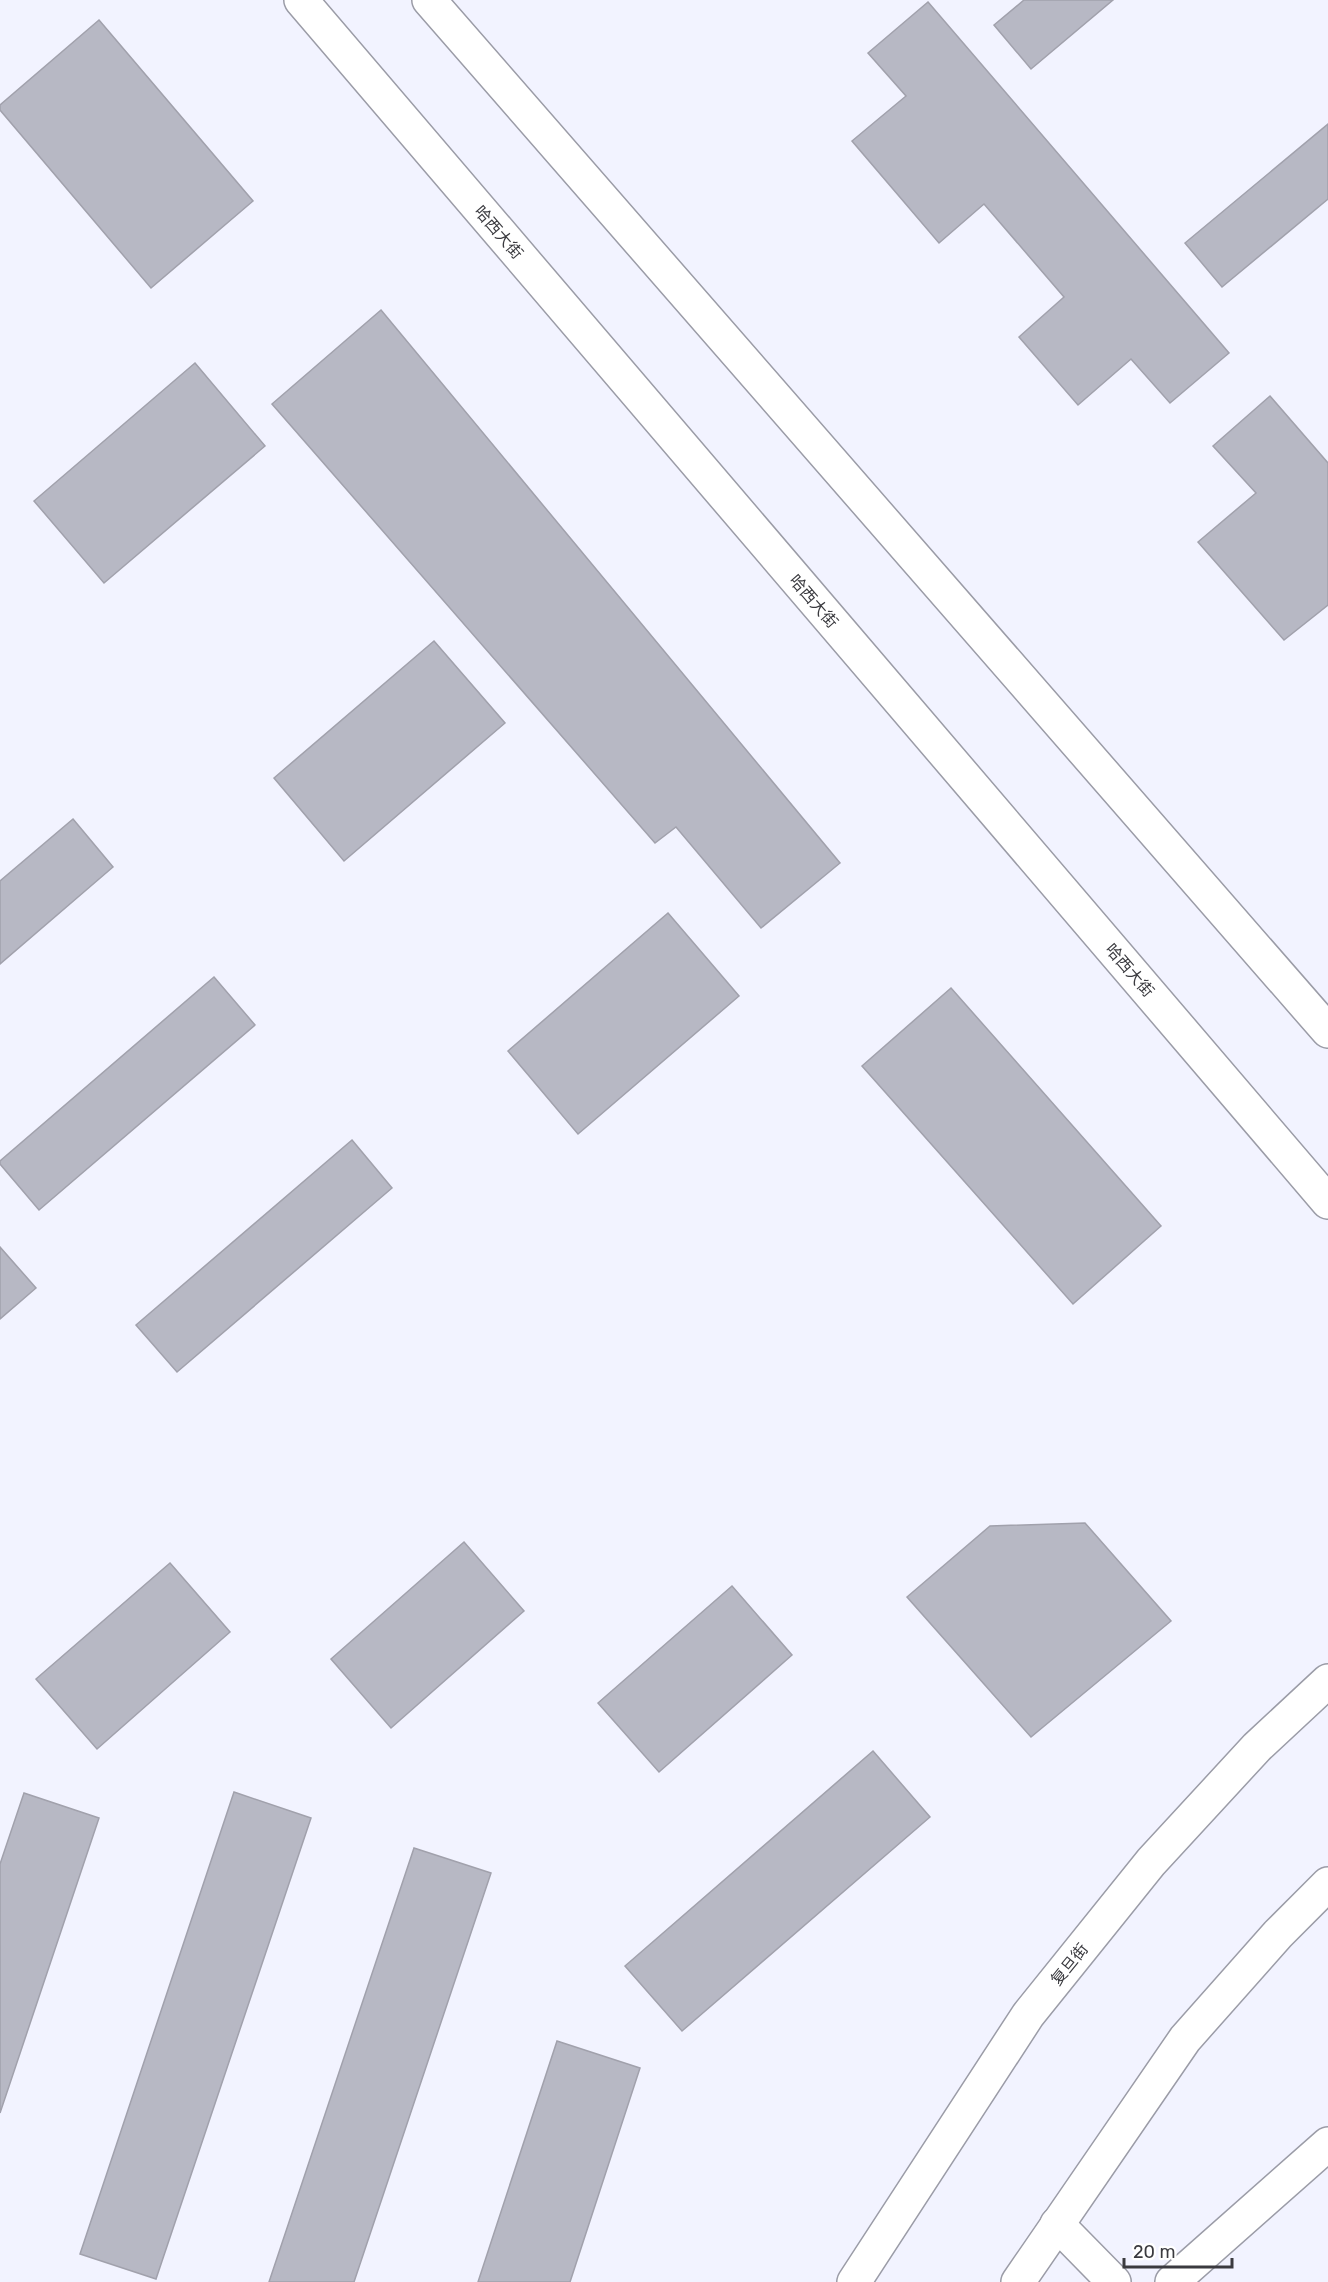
<svg xmlns="http://www.w3.org/2000/svg" width="1328" height="2282" font-family="Rubik,'Noto Sans SC',sans-serif">
<style>
.building{fill:#b7b8c4;stroke:#a1a1ac;stroke-width:1.5}
.lines{fill:none;stroke-linecap:round;stroke-linejoin:round}
.minor-casing{stroke:#9b9ca7;stroke-width:36}
.major-casing{stroke:#9b9ca7;stroke-width:36}
.minor{stroke:#fff;stroke-width:33}
.major{stroke:#fff;stroke-width:33}
.labels{text-anchor:middle;stroke-width:6;stroke-linejoin:round;paint-order:stroke}
.street-label{font-size:16px;fill:#3a3a3f;stroke:#fff}
</style>
<rect width="100%" height="100%" fill="#f2f3ff"/>
<!-- building -->
<g class="building">
<path d="M1024,0H1113L1031,69L994,25Z"/>
<path d="M928,2L1229,353L1170,403L1131,359L1078,405L1019,337L1064,297L984,204L939,243L852,141L906,96L868,53Z"/>
<path d="M99,20L253,201L151,288L0,110V105Z"/>
<path d="M1328,124V199L1222,287L1185,243Z"/>
<path d="M381,310L840,863L761,928L676,827L655,843L272,404Z"/>
<path d="M195,363L265,446L104,583L34,501Z"/>
<path d="M1270,396L1328,463V605L1284,640L1198,542L1256,493L1213,446Z"/>
<path d="M434,641L505,723L344,861L274,778Z"/>
<path d="M73,819L113,867L0,964V881Z"/>
<path d="M668,913L739,996L578,1134L508,1051Z"/>
<path d="M214,977L255,1025L39,1210L0,1164V1161Z"/>
<path d="M951,988L1161,1226L1073,1304L862,1066Z"/>
<path d="M352,1140L392,1188L177,1372L136,1325Z"/>
<path d="M0,1247L36,1288L0,1319Z"/>
<path d="M1085,1523L1171,1621L1031,1737L907,1597L990,1526Z"/>
<path d="M464,1542L524,1611L391,1728L331,1659Z"/>
<path d="M170,1563L230,1632L97,1749L36,1679Z"/>
<path d="M732,1586L792,1655L659,1772L598,1703Z"/>
<path d="M873,1751L930,1817L682,2031L625,1966Z"/>
<path d="M234,1792L311,1818L156,2279L80,2254Z"/>
<path d="M24,1793L99,1818L0,2113V1864Z"/>
<path d="M414,1848L491,1873L354,2282H269Z"/>
<path d="M557,2041L640,2068L570,2282H478Z"/>
</g>
<g class="lines">
<defs>
<g id="minor">
<path d="M1057,2224L1114,2282"/>
<path d="M1172,2282L1328,2144"/>
</g>
<g id="major">
<path d="M301,0L1328,1202"/>
<path d="M429,0L1328,1031"/>
<path d="M854,2282L1028,2015L1151,1862L1257,1747L1328,1681"/>
<path d="M1018,2282L1185,2039L1278,1934L1328,1884"/>
</g>
</defs>
<!-- minor casing -->
<use href="#minor" class="minor-casing"/>
<!-- major casing -->
<use href="#major" class="major-casing"/>
<!-- minor -->
<use href="#minor" class="minor"/>
<!-- major -->
<use href="#major" class="major"/>
</g>
<g class="labels">
<!-- street labels -->
<g class="street-label">
<text transform="translate(499 232) rotate(49)" y="6">哈西大街</text>
<text transform="translate(814 601) rotate(49)" y="6">哈西大街</text>
<text transform="translate(1130 970) rotate(49)" y="6">哈西大街</text>
<text transform="translate(1069 1964) rotate(-51)" y="6">复旦街</text>
</g>
</g>
<!-- scale -->
<path d="M1124 2258v9h108v-9" fill="none" stroke="#3a3a3f" stroke-width="3"/>
<text x="1133" y="2258" font-size="18" fill="#3a3a3f" stroke="#ffffff" stroke-width="4.5" paint-order="stroke">20 m</text>
</svg>
